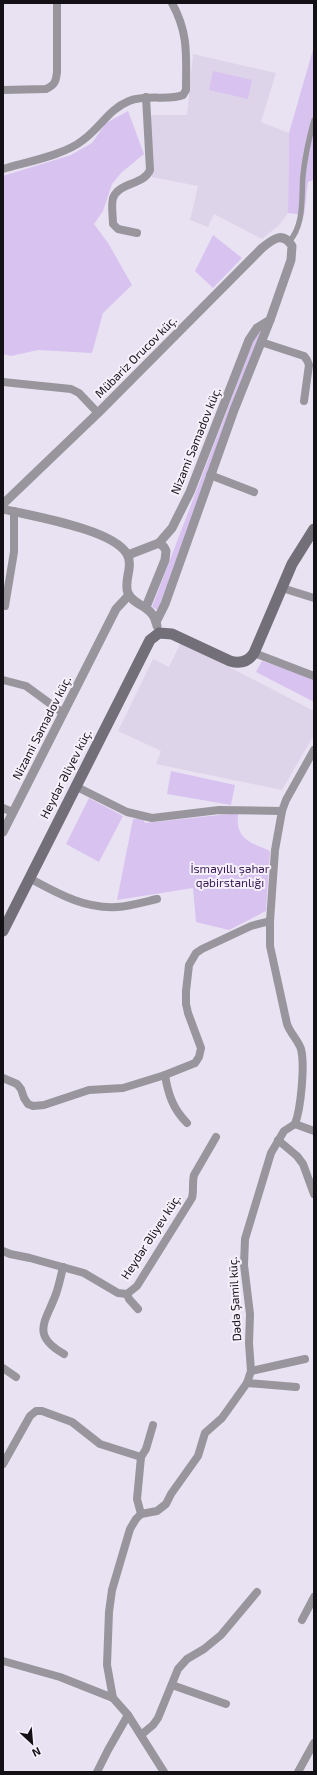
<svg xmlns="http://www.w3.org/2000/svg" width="317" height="1775" font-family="'Exo 2',sans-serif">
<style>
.built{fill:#ded4ea}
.green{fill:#d8c3f0}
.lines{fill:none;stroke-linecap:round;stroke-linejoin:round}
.pedestrian{stroke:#98959c;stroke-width:5.5}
.minor{stroke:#98959c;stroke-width:8}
.tertiary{stroke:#98959c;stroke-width:9}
.secondary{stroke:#736f78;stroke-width:11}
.labels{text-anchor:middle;stroke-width:4;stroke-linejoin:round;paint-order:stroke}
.street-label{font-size:12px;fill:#131116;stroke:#f6f0fd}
.park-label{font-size:12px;fill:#3a1c54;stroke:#f6f0fd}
</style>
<rect width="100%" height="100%" fill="#e9e2f2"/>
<!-- built -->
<g class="built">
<path d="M193,54L276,73L261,122L289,133L288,213L279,225L262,239L214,214L208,227L190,220L198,186L152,177L149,115H187Z"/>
<path d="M181,642L314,711V735L282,790L156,764L161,751L118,731L153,659L169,667Z"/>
</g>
<!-- green -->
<g class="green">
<path d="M314,46V180L308,182L304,215L288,213L289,133Z"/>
<path d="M213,71L252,80L248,99L209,90Z"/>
<path d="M128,111L144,154L121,173L112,184L103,211L94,224L108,243L132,285L103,313L92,353L38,350L11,356L3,354V176L71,155L92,143L106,123Z"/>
<path d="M213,235L242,258L213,288L195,271Z"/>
<path d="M263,329L232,408L158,610L152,607L255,337Z"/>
<path d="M262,661L314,679V702L256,672Z"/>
<path d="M171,771L235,785L231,805L167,794Z"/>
<path d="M89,798L123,816L99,862L66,844Z"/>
<path d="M238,813C238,817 237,824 239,829C243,842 259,846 270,851L266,911L229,930L196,922L193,888L117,900L133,819L143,818L145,823Z"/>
</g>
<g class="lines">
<!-- pedestrian -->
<path class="pedestrian" d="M289,242C305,224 301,198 303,175C305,157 309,138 314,120"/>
<!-- minor -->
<g class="minor">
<path d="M3,90L46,89C55,85 56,81 57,72V3"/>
<path d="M3,169C26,162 65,155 83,140C100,128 109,109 129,101C146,94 170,101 183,95L186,90C186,56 189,34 172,3"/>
<path d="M137,233L118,229L113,224C113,217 111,205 113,198C119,182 144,185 150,170L146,97"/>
<path d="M261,342L304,356L307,360L309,365L304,401"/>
<path d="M3,382L71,389L79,393L98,413"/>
<path d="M210,475L254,492"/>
<path d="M282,588L314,598"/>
<path d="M5,606L14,552V511"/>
<path d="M254,653L314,676"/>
<path d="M3,680L26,686L63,713"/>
<path d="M314,750L286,800L282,811L275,850L270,921V946L287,1024C290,1033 298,1040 301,1049C305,1065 301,1108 295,1124L314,1131"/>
<path d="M75,786L127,812L152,818L219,810L282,811"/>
<path d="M3,808L12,812"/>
<path d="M29,878C57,893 84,909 117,907C130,906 144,902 157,899"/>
<path d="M165,1075C168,1094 173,1109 187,1123"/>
<path d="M3,1078L17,1084L21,1089L24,1098L28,1104L33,1106L44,1105L89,1090L123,1088L165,1075L195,1063L199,1057L201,1048L188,1013L186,1004V991L189,965L196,953L202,949L251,926L270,921"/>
<path d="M278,1140L297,1156L303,1164L314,1194"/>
<path d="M3,1251L10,1254L30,1258L84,1273L118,1293L127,1294L137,1286L192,1198C194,1190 192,1183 194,1175L216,1137"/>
<path d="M63,1267C61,1276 59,1285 56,1294C46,1321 30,1335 64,1354"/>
<path d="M127,1294L129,1299L138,1309"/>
<path d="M3,1368L16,1377"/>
<path d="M251,1371L305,1359"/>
<path d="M247,1383L296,1387"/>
<path d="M3,1464L30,1416L36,1411H42L72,1422L100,1444L141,1457"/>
<path d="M141,1514L137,1499L141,1457L146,1449L153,1425"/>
<path d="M302,1620L314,1597"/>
<path d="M3,1661L60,1677L113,1698L128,1715L164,1772"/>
<path d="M172,1685L226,1704"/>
<path d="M113,1698L107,1665L109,1612L112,1590L130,1529L136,1519L141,1514L157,1511L166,1504L171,1494L198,1456L205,1433L222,1418L247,1383L251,1371L249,1343L250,1314L244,1265L245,1239L271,1153L284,1131L295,1124"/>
<path d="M141,1735L153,1725L158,1718L178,1669L187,1659L204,1649L221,1635L257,1592"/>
<path d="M97,1772L108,1750L128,1715"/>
<path d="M298,1772L314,1743"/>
</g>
<!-- tertiary -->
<g class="tertiary">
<path d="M3,504L98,413L262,248C273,239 283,231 292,246L291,260L270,320L234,410L165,604L156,622"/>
<path d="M3,509C31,516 113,529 127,554C134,567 123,581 128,593C134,607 153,604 157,626"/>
<path d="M128,555L159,543L172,528L190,492L249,340L257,328L270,320"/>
<path d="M146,607L165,560L166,551L164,547L159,543"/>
<path d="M3,832L116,609L129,595"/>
</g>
<!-- secondary -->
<path class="secondary" d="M3,931L150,640L159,633L172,634L230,661C240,664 248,662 254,653L292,564L314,529"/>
</g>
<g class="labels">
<!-- street labels -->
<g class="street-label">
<text transform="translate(136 357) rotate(-45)" y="4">Mübariz Orucov küç.</text>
<text transform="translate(196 441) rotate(-68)" y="4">Nizami Səmədov küç.</text>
<text transform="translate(42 728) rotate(-63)" y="4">Nizami Səmədov küç.</text>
<text transform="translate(66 774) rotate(-63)" y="4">Heydər Əliyev küç.</text>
<text transform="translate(151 1237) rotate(-57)" y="4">Heydər Əliyev küç.</text>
<text transform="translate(235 1299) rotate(-93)" y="4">Dədə Şamil küç.</text>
</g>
<!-- park labels -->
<g class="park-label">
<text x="230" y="873">İsmayıllı şəhər<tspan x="230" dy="14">qəbirstanlığı</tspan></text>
</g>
</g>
<!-- border -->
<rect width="317" height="1775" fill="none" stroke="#131116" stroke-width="8"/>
<!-- north arrow -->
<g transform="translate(32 1743) rotate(154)" stroke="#f6f0fd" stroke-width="3" paint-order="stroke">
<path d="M0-3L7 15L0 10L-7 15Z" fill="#131116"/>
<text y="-6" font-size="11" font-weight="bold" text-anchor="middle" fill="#131116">N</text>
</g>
</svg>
